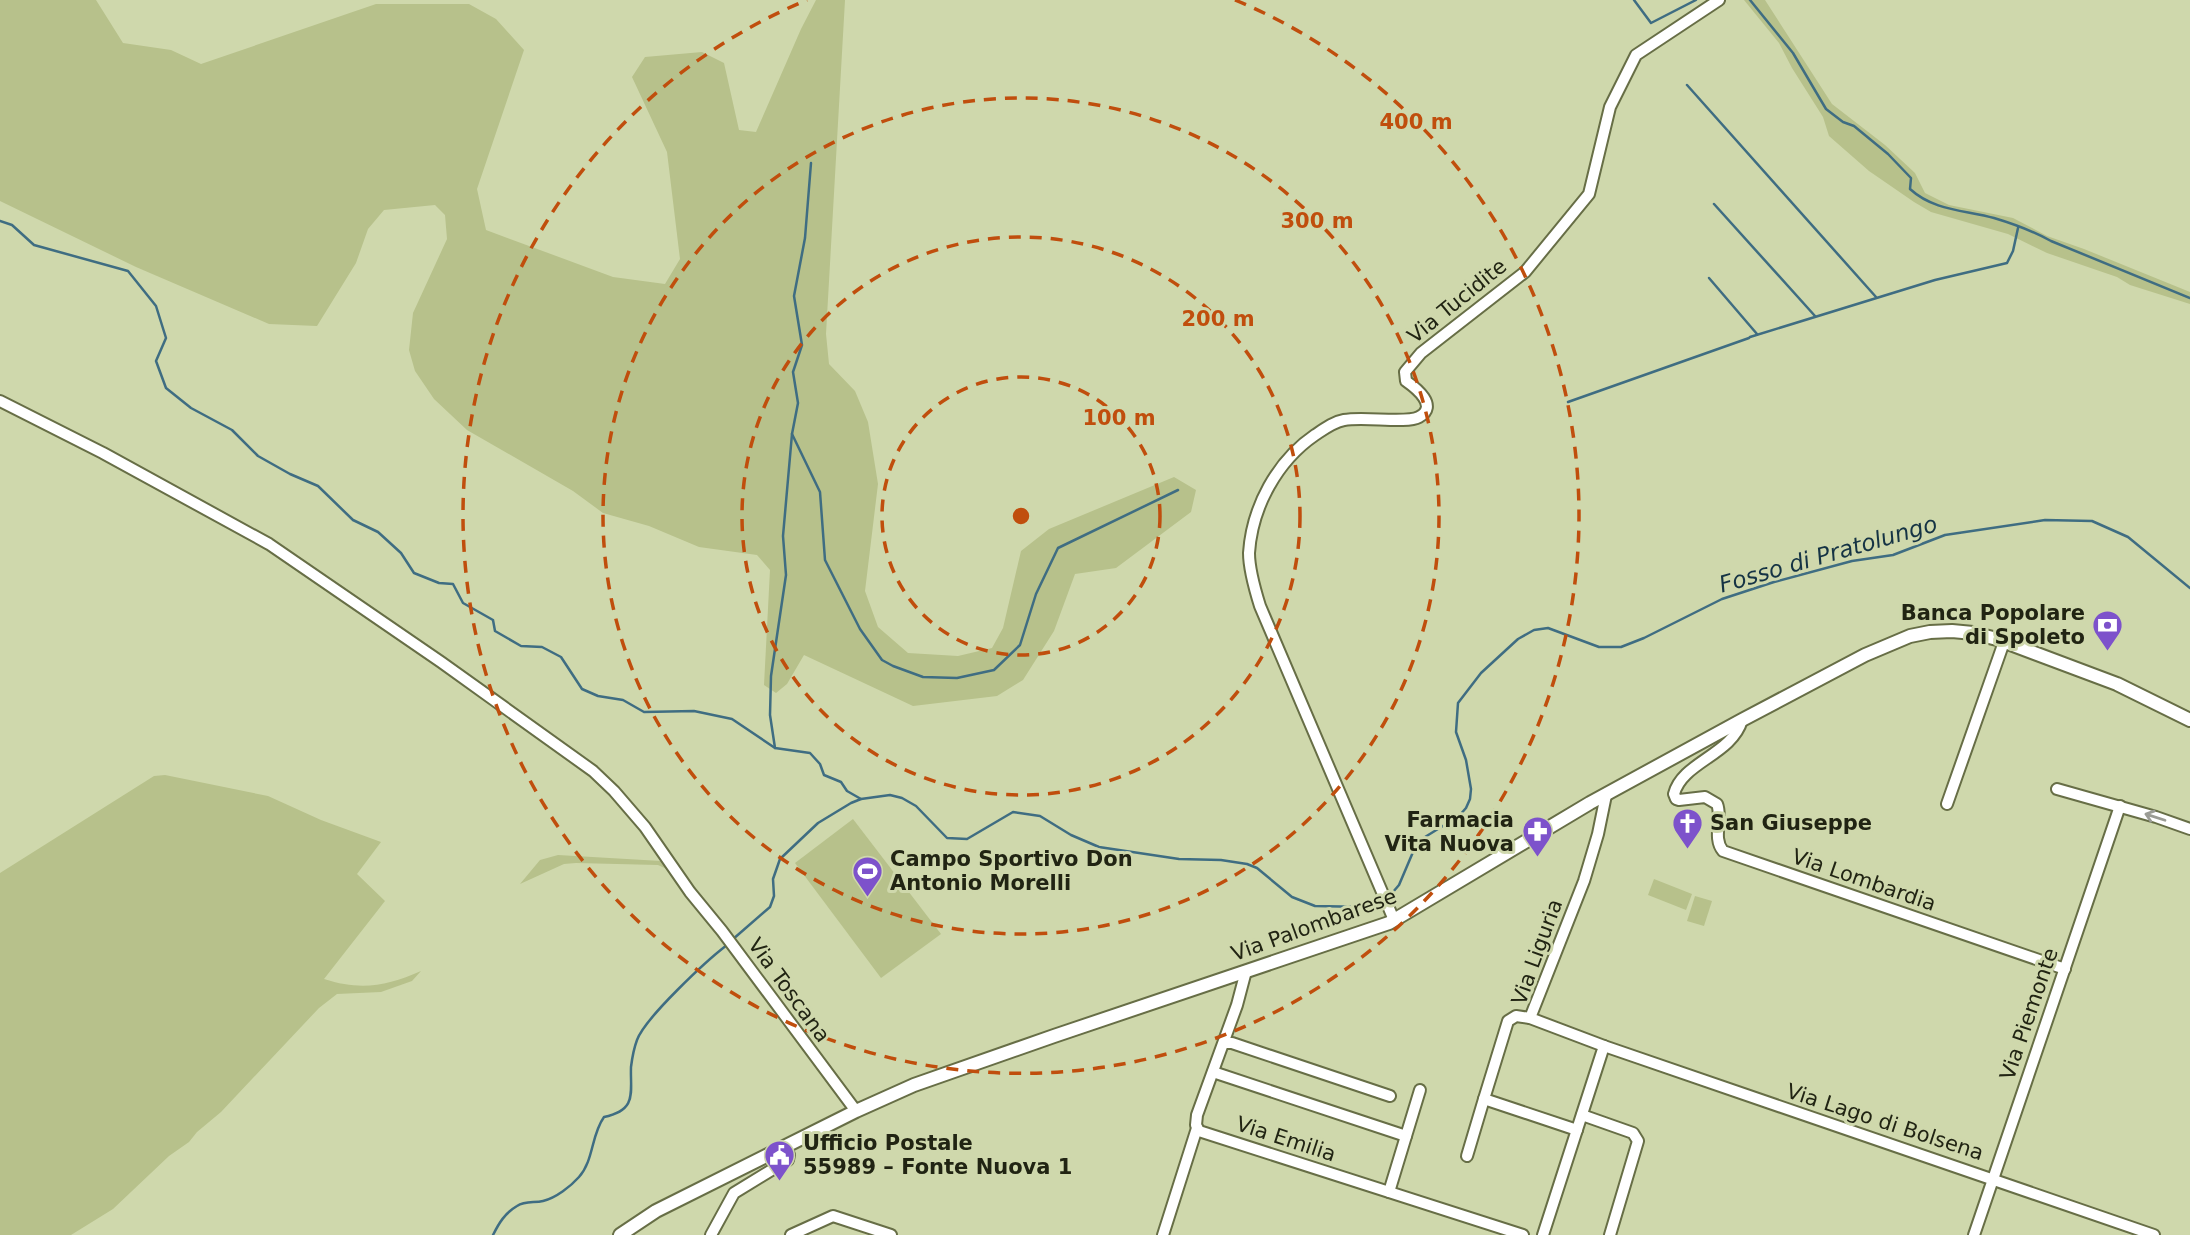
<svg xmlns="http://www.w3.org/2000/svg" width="2190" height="1235" font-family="'DejaVu Sans',sans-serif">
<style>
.green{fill:#b7c18b}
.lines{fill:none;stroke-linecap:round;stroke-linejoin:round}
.stream{stroke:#3f6d82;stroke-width:2.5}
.minor-casing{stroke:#676e46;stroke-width:14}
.major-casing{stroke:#676e46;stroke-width:16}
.minor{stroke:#fff;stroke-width:10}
.major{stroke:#fff;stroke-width:12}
.oneway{stroke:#9b9c95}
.ring{fill:none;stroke:#c04e0d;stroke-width:3.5;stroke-dasharray:12 9}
.labels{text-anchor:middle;stroke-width:6;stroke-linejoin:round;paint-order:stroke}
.street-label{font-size:21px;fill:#212413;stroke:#cfd8ac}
.poi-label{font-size:21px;font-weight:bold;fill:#212413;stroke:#cfd8ac;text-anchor:start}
.water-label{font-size:23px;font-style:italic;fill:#153344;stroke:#cfd8ac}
.centre{fill:#c04e0d;stroke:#cfd8ac;stroke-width:3.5}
.ring-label{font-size:21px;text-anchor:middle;font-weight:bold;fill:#c04e0d;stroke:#cfd8ac;stroke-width:6;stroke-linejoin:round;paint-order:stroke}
</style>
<rect width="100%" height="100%" fill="#cfd8ac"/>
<!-- green -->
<g class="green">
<path d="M0,0H96L123,43L171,50L201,64L376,4H469L496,19L524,50L477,189L486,230L613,277L665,284L680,259L667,152L632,77L645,57L702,52L724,63L739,130L756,132L801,29L816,0H845L826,334L829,364L855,391L868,422L878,484L865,591L878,627L908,653L958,656L992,648L1003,628L1021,551L1049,529L1174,477L1196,490L1191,512L1116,568L1075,574L1054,631L1023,680L997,696L913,706L804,655L787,684L776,693L764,685L770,570L757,555L699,547L649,526L603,513L573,491L467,430L434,399L415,371L409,350L413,313L447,239L445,215L435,205L384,210L368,229L356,263L317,326L269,324L136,267L0,201Z"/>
<path d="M1744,0H1765L1832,104L1885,145L1915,173L1925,193L1949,205L2013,218L2047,236L2084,249L2190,292V304L2130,285L2117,277L2047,253L2008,234L1931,212L1914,202L1869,171L1829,136L1823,117L1792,68L1779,43Z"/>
<path d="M165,775L268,796L321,820L381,842L357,874L385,901L324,979C361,991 387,986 421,971L412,981L381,992L337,994L319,1008L221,1112L197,1132L189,1142L169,1156L113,1209L71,1235H0V873L154,776Z"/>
<path d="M853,819L941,934L881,978L795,863Z"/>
<path d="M558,855L661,861L667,865L669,870L658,865L576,863L564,864L520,884L540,860Z"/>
<path d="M1654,879L1692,894L1686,910L1648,895Z"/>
<path d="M1695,896L1712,901L1704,926L1687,921Z"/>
</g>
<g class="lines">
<!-- stream -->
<g class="stream">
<path d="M1634,0L1651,23L1696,0"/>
<path d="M1750,0L1793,53L1826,109L1843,122L1854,126L1888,154L1911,178L1910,189C1934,211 1965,210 1994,218C2014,224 2033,231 2051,241L2190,298"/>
<path d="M1687,85L1876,297"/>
<path d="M1714,204L1815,316"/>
<path d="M0,221L12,225L34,245L128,271L156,306L166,338L156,361L166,388L191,408L232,430L258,456L290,474L318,486L353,520L378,532L401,553L414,573L439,583L453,584L463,603L493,620L495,631L521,646L542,647L561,657L582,689L598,696L623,700L644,712L694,711L732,719L775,748L810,753L820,764L824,775L841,782L847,791L861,799"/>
<path d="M1709,278L1757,334"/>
<path d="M1750,337L1935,280L2007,263L2013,251L2018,228"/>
<path d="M1568,402L1749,338"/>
<path d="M792,434L820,492L825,560L860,629L882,660L893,666L923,677L957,678L994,670L1020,645L1036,594L1058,548L1178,490"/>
<path d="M775,748L770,715L771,676L786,575L783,536L792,434L798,403L793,372L802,345L794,296L805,238L811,163"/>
<path d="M1387,899L1399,885L1416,845L1425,837L1459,816L1466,808L1470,799L1471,789L1466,760L1456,732L1458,703L1481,673L1518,639L1534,630L1548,628L1599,647H1621L1644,638L1722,599L1774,582L1852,561L1893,555L1945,535L2045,520L2092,521L2128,537L2190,588"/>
<path d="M732,940L770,907L774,896L773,879L780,859L818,823L851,803L861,799L890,795L902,798L916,806L947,838L967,839L1013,812L1040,816L1071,835L1099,847L1179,859L1221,860L1247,864L1257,868L1292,897L1315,906L1366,907L1381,902"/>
<path d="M493,1235C499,1223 505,1213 517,1206C525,1201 534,1203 543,1201C556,1198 571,1186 579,1177C594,1160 591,1135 604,1117C638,1110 630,1092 631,1067C632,1059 634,1048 637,1040C645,1018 706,961 727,945"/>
</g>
<defs>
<g id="minor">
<path d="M0,401L103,453L269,544L441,662L593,771L614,791L645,827L690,892L722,931L856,1111"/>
<path d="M1742,720C1732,755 1682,762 1674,794L1676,799L1679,800L1705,797L1717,804C1723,818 1712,838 1723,851L2065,969"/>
<path d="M2057,789L2156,817L2190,829"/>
<path d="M1947,804L2004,642"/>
<path d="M1394,920L1260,606C1255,590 1249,570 1249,553C1252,507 1277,461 1315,435C1324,429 1333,422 1344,420C1364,416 1406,424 1419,417C1439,406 1416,388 1406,381L1405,372L1421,353L1525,272L1589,194L1610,107L1636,55L1719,0"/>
<path d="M1246,971L1237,1005L1197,1115L1196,1125L1199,1131L1523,1235"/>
<path d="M1530,1018L1516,1016L1508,1021L1484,1099L1577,1130"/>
<path d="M1224,1043H1232L1390,1096"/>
<path d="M1604,1046L2154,1235"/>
<path d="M1213,1072L1406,1136"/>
<path d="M1582,1115L1633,1133L1638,1141L1610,1235"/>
<path d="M1467,1156L1484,1099"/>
<path d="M1389,1192L1420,1090"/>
<path d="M711,1235L734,1193L788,1160L789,1155L785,1147"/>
<path d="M791,1235L833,1216L891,1235"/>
<path d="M1163,1235L1197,1128"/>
<path d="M1543,1235L1604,1046L1530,1018L1584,881L1598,834L1606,795"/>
<path d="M1974,1235L2120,806"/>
</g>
<path id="major" d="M620,1235L656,1211L856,1111L914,1085L1054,1036L1389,923L1590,803L1742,720L1865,655L1910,636L1930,632L1952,631L1973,633L1997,639L2117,684L2190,720"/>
</defs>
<!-- minor casing -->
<use href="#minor" class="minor-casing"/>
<!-- major casing -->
<use href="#major" class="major-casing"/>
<!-- minor -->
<use href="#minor" class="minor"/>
<!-- major -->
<use href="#major" class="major"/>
</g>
<!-- one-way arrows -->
<defs><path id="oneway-shaft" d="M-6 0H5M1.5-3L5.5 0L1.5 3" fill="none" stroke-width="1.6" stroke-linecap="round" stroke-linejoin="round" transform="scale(1.75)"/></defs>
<use class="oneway" href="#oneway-shaft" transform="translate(2155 817) rotate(-162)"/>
<!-- distance rings -->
<g class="ring">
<circle cx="1021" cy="516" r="139"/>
<circle cx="1021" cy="516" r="279"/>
<circle cx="1021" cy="516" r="418"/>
<path d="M1235 0A558 558 0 1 1 807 0"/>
</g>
<!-- icons -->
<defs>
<symbol id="bank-pin" viewBox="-11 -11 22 30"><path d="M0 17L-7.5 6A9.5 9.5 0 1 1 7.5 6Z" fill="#7d52cb" stroke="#cfd8ac"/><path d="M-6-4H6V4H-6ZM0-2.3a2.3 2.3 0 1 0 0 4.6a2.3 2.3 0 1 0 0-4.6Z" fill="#fff"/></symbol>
<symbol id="church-pin" viewBox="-11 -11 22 30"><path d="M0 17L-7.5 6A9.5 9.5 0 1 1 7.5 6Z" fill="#7d52cb" stroke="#cfd8ac"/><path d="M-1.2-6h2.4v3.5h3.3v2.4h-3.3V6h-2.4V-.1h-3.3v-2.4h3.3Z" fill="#fff"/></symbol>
<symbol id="pharmacy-pin" viewBox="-11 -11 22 30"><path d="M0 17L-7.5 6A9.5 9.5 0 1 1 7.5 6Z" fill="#7d52cb" stroke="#cfd8ac"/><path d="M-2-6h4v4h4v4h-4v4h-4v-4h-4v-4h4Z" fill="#fff"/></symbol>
<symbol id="stadium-pin" viewBox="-11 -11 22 30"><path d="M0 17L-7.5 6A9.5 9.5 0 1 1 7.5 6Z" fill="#7d52cb" stroke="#cfd8ac"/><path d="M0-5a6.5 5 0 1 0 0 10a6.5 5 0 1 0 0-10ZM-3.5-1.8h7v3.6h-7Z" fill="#fff"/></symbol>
<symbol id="civic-pin" viewBox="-11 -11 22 30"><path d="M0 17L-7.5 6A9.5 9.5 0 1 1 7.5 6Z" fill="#7d52cb" stroke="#cfd8ac"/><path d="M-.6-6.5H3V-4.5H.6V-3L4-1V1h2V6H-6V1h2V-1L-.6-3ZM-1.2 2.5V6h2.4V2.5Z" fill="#fff"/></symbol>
</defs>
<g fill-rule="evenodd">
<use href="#bank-pin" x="2090" y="608" width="35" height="47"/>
<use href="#church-pin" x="1670" y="806" width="35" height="47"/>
<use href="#pharmacy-pin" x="1520" y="814" width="35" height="47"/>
<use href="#stadium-pin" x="850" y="854" width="35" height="47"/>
<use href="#civic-pin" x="762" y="1138" width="35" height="47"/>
</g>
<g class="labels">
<!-- street labels -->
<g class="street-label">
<text transform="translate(1457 301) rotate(-39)" y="7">Via Tucidite</text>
<text transform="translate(1864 880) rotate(19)" y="7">Via Lombardia</text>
<text transform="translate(1314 925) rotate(-20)" y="7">Via Palombarese</text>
<text transform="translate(1537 952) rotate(-70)" y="7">Via Liguria</text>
<text transform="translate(789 990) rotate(54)" y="7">Via Toscana</text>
<text transform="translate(2029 1014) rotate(-71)" y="7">Via Piemonte</text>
<text transform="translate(1885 1122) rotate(18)" y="7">Via Lago di Bolsena</text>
<text transform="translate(1286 1139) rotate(18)" y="7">Via Emilia</text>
</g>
<!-- poi labels -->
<g class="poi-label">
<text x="2085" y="620" text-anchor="end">Banca Popolare<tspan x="2085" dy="24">di Spoleto</tspan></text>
<text x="1514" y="827" text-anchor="end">Farmacia<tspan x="1514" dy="24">Vita Nuova</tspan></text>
<text x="1710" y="830">San Giuseppe</text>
<text x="890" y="866">Campo Sportivo Don<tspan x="890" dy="24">Antonio Morelli</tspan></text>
<text x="803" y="1150">Ufficio Postale<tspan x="803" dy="24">55989 – Fonte Nuova 1</tspan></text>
</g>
<!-- water labels -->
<g class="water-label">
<text transform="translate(1828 554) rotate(-16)" y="8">Fosso di Pratolungo</text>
</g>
</g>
<circle cx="1021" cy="516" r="10" class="centre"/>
<g class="ring-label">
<text x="1416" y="129">400 m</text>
<text x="1317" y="228">300 m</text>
<text x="1218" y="326">200 m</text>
<text x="1119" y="425">100 m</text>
</g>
</svg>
